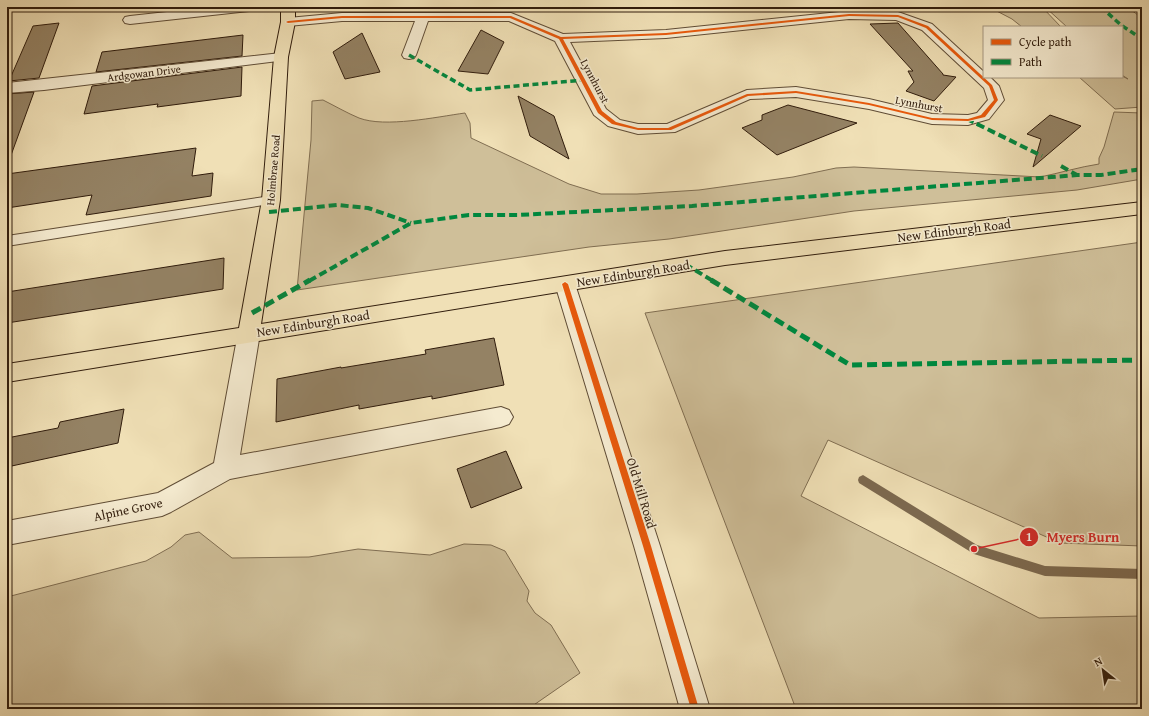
<svg xmlns="http://www.w3.org/2000/svg" width="1149" height="716" font-family="'Gentium Book Plus',serif">
<style>
.green{fill:#cfbf99;stroke:#806e52}
.lines{fill:none;stroke-linecap:round;stroke-linejoin:round}
.stream{fill:#7c694f;fill-rule:evenodd}
.building{fill:#948264;stroke:#301c0c}
.service-casing{stroke:#604d36;stroke-width:2}
.minor-casing{stroke:#604d36;stroke-width:2}
.tertiary-casing{stroke:#604d36;stroke-width:2}
.primary-casing{stroke:#301c0c;stroke-width:2}
.service{fill:#f5ebd0;fill-rule:evenodd}
.minor{fill:#f5ebd0;fill-rule:evenodd}
.tertiary{fill:#f5ebd0;fill-rule:evenodd}
.primary{fill:#f0e0b6;fill-rule:evenodd}
.quiet-far2{stroke:#00873e;stroke-width:3.5;stroke-dasharray:6 3.5;stroke-linecap:butt}
.quiet-far1{stroke:#00873e;stroke-width:4;stroke-dasharray:8 4;stroke-linecap:butt}
.quiet{stroke:#00873e;stroke-width:5;stroke-dasharray:10 5;stroke-linecap:butt}
.cycleway-casing{stroke:#f5ebd0;stroke-width:2}
.cycleway{fill:#e8590c;fill-rule:evenodd}
.labels{text-anchor:middle;stroke-width:3;stroke-linejoin:round;paint-order:stroke}
.far-street-label{font-size:11px;fill:#301c0c;stroke:#f5ebd0}
.street-label{font-size:13px;fill:#301c0c;stroke:#f5ebd0}
.leader{fill:none;stroke:#d62828;stroke-width:1.5}
.callout-dot{fill:#d62828;stroke:#f5ebd0;stroke-width:1.5}
.mark-label{font-size:12px;text-anchor:middle;font-weight:bold;fill:#fff}
.callout-label{font-size:14px;text-anchor:middle;font-weight:bold;fill:#d62828;stroke:#f5ebd0;stroke-width:3;stroke-linejoin:round;paint-order:stroke}
</style>
<rect width="100%" height="100%" fill="#f0e0b6"/>
<filter id="stains"><feTurbulence type="fractalNoise" baseFrequency=".005" numOctaves="4"/><feColorMatrix values="0 0 0 0 .2 0 0 0 0 .09 0 0 0 0 .02 0 0 0 .5 -.17"/></filter>
<radialGradient id="worn" r=".72"><stop offset=".6" stop-color="#630" stop-opacity="0"/><stop offset="1" stop-color="#630" stop-opacity=".3"/></radialGradient>
<!-- green -->
<g class="green">
<path d="M989,7H1042L1061,27H1022L1012,19Z"/>
<path d="M1045,7H1127L1142,18V107L1115,109L1079,77H1122V76L1128,79L1122,75V27H1067Z"/>
<path d="M323,100C335,106 347,113 359,118C385,128 436,117 465,113L470,123L471,138L569,184L601,194H637L699,190L793,177L836,168L854,167L1040,177C1060,173 1079,167 1099,164V158L1104,147L1114,112L1142,113V179L1077,190L854,211L669,239L589,247L297,290L311,140L312,101Z"/>
<path d="M1142,242V546L1060,543L828,440L801,496L1039,618L1142,616V709H796L645,313Z"/>
<path d="M199,532L232,558L309,557L358,549L430,555L464,544L491,545L505,551L529,591L527,601L535,613L551,625L580,673L528,709H7V597L146,561L171,547L185,535Z"/>
</g>
<g class="lines">
<!-- stream -->
<path class="stream" d="M863,475L977,545L1045,566L1142,569V579L1045,576L974,554L859,483L858,480L859,477Z"/>
</g>
<!-- building -->
<g class="building">
<path d="M59,23L39,78L9,81L33,26Z"/>
<path d="M898,23L943,74V75L956,77L934,101L906,91L914,82L908,71H913L870,24Z"/>
<path d="M481,30L504,42L488,74L458,71Z"/>
<path d="M362,33L380,72L345,79L333,52Z"/>
<path d="M243,35L242,56L96,72L102,52Z"/>
<path d="M242,67L241,96L157,107L158,104L84,114L92,86Z"/>
<path d="M34,92L10,158H7V94Z"/>
<path d="M518,96L554,116L569,159L530,136Z"/>
<path d="M788,105L857,123L777,155L742,128L762,120V115Z"/>
<path d="M1050,115L1081,126L1033,167L1041,139L1027,134Z"/>
<path d="M196,148L192,176L213,173L211,196L86,215L92,195L7,208V174Z"/>
<path d="M224,258L223,289L7,323V292Z"/>
<path d="M494,338L504,385L432,399V396L359,409V405L276,422L277,379L341,367V368L426,354L425,350Z"/>
<path d="M124,409L118,443L7,467V438L58,428L60,422Z"/>
<path d="M506,451L522,488L471,508L457,469Z"/>
</g>
<g class="lines">
<defs>
<path id="service" d="M271,196L276,197L278,200L276,203L7,246V236Z"/>
<g id="minor">
<path d="M213,7H256L254,10L249,11L130,24L125,23L123,20L125,17L130,16Z"/>
<path d="M849,11L898,12L932,24L984,72V77H990L999,86L1004,100L989,119L968,125L932,124L869,109L796,97L750,99L675,132L638,134L608,126L594,115L555,41L509,21H428L416,55L414,58L409,59L404,58L402,55L415,21H342L288,26L283,25L281,22L283,19L288,18L342,13H511L563,34L666,30ZM849,19L896,20L922,30L984,88L988,100L977,113L968,115L932,114L869,99L796,87L747,90L667,124H638L620,120L606,109L570,42L666,38Z"/>
<path d="M281,53L286,54L288,57L286,60L44,90L7,93V83Z"/>
<path d="M249,325L257,327L260,333L240,455L501,407L509,410L513,417L509,424L501,427L230,479L171,512L162,516L7,545V521L158,493L214,463L238,333L241,327Z"/>
</g>
<path id="tertiary" d="M565,277L572,279L575,284L660,546L710,709H680L634,546L555,284L558,279Z"/>
<path id="primary" d="M281,7H295V22L288,57L280,200L261,324L725,251L1142,202V214L725,265L7,382V364L239,328L262,200L274,57L281,22Z"/>
</defs>
<!-- service casing -->
<use href="#service" class="service-casing"/>
<!-- minor casing -->
<use href="#minor" class="minor-casing"/>
<!-- tertiary casing -->
<use href="#tertiary" class="tertiary-casing"/>
<!-- primary casing -->
<use href="#primary" class="primary-casing"/>
<!-- service -->
<use href="#service" class="service"/>
<!-- minor -->
<use href="#minor" class="minor"/>
<!-- tertiary -->
<use href="#tertiary" class="tertiary"/>
<!-- primary -->
<use href="#primary" class="primary"/>
<!-- quiet-far2 -->
<g class="quiet-far2">
<path d="M1101,7L1121,25L1142,39"/>
<path d="M409,55L470,90L584,80"/>
<path d="M968,120L979,125"/>
</g>
<!-- quiet-far1 -->
<g class="quiet-far1">
<path d="M977,124L1042,156"/>
<path d="M1061,166L1077,175"/>
<path d="M269,212L337,205L368,208L411,223"/>
<path d="M685,264L713,281"/>
<path d="M309,281L411,223L469,215H518L692,206L1077,175H1101L1142,169"/>
</g>
<!-- quiet -->
<g class="quiet">
<path d="M711,280L850,365L1142,360"/>
<path d="M252,313L310,280"/>
</g>
<defs>
<g id="cycleway">
<path d="M849,14L898,15L928,26L992,85L998,100L985,117L968,121L932,120L869,105L796,93L748,96L671,130H638L612,124L598,113L559,39L510,18H342L288,23L286,22L288,21L342,16H511L561,37L666,33ZM849,16L898,17L926,28L989,86L994,100L981,115L968,119L932,118L869,103L796,91L747,94L668,128H638L616,122L602,111L563,39L666,35Z"/>
<path d="M565,282L568,284L651,546L699,709H691L643,546L562,284Z"/>
</g>
</defs>
<!-- cycleway casing -->
<use href="#cycleway" class="cycleway-casing"/>
<!-- cycleway -->
<use href="#cycleway" class="cycleway"/>
</g>
<g class="labels">
<!-- far-street labels -->
<g class="far-street-label">
<text transform="translate(144 73) rotate(-7)" y="4">Ardgowan Drive</text>
<text transform="translate(595 81) rotate(62)" y="4">Lynnhurst</text>
<text transform="translate(919 104) rotate(11)" y="4">Lynnhurst</text>
<text transform="translate(273 170) rotate(-85)" y="4">Holmbrae Road</text>
</g>
<!-- street labels -->
<g class="street-label">
<text transform="translate(954 230) rotate(-7)" y="5">New Edinburgh Road</text>
<text transform="translate(633 273) rotate(-9)" y="5">New Edinburgh Road</text>
<text transform="translate(313 323) rotate(-9)" y="5">New Edinburgh Road</text>
<text transform="translate(642 493) rotate(73)" y="5">Old Mill Road</text>
<text transform="translate(128 509) rotate(-12)" y="5">Alpine Grove</text>
</g>
</g>
<!-- callouts -->
<path class="leader" d="M974 549L1029 537"/>
<g class="callout-dot">
<circle cx="974" cy="549" r="4"/>
<circle cx="1029" cy="537" r="10"/>
</g>
<g class="mark-label">
<text x="1029" y="541">1</text>
</g>
<g class="callout-label">
<text x="1083" y="542">Myers Burn</text>
</g>
<!-- margin -->
<rect width="1149" height="716" fill="none" stroke="#f0e0b6" stroke-width="24"/>
<rect x="8" y="8" width="1133" height="700" fill="none" stroke="#301c0c" stroke-width="2"/>
<rect x="12" y="12" width="1125" height="692" fill="none" stroke="#301c0c"/>
<!-- legend -->
<rect x="983" y="26" width="140" height="52" fill="#f5ebd0" stroke="#a69882"/>
<rect x="991" y="39" width="20" height="6" fill="#e8590c" stroke="#a69882"/>
<text x="1019" y="46" font-size="12" fill="#301c0c">Cycle path</text>
<rect x="991" y="59" width="20" height="6" fill="#00873e" stroke="#a69882"/>
<text x="1019" y="66" font-size="12" fill="#301c0c">Path</text>
<!-- north arrow -->
<g transform="translate(1103 670) rotate(330)" stroke="#f5ebd0" stroke-width="3" paint-order="stroke">
<path d="M0-3L7 15L0 10L-7 15Z" fill="#301c0c"/>
<text y="-6" font-size="11" font-weight="bold" text-anchor="middle" fill="#301c0c">N</text>
</g>
<rect width="100%" height="100%" filter="url(#stains)"/>
<rect width="100%" height="100%" fill="url(#worn)"/>
</svg>
